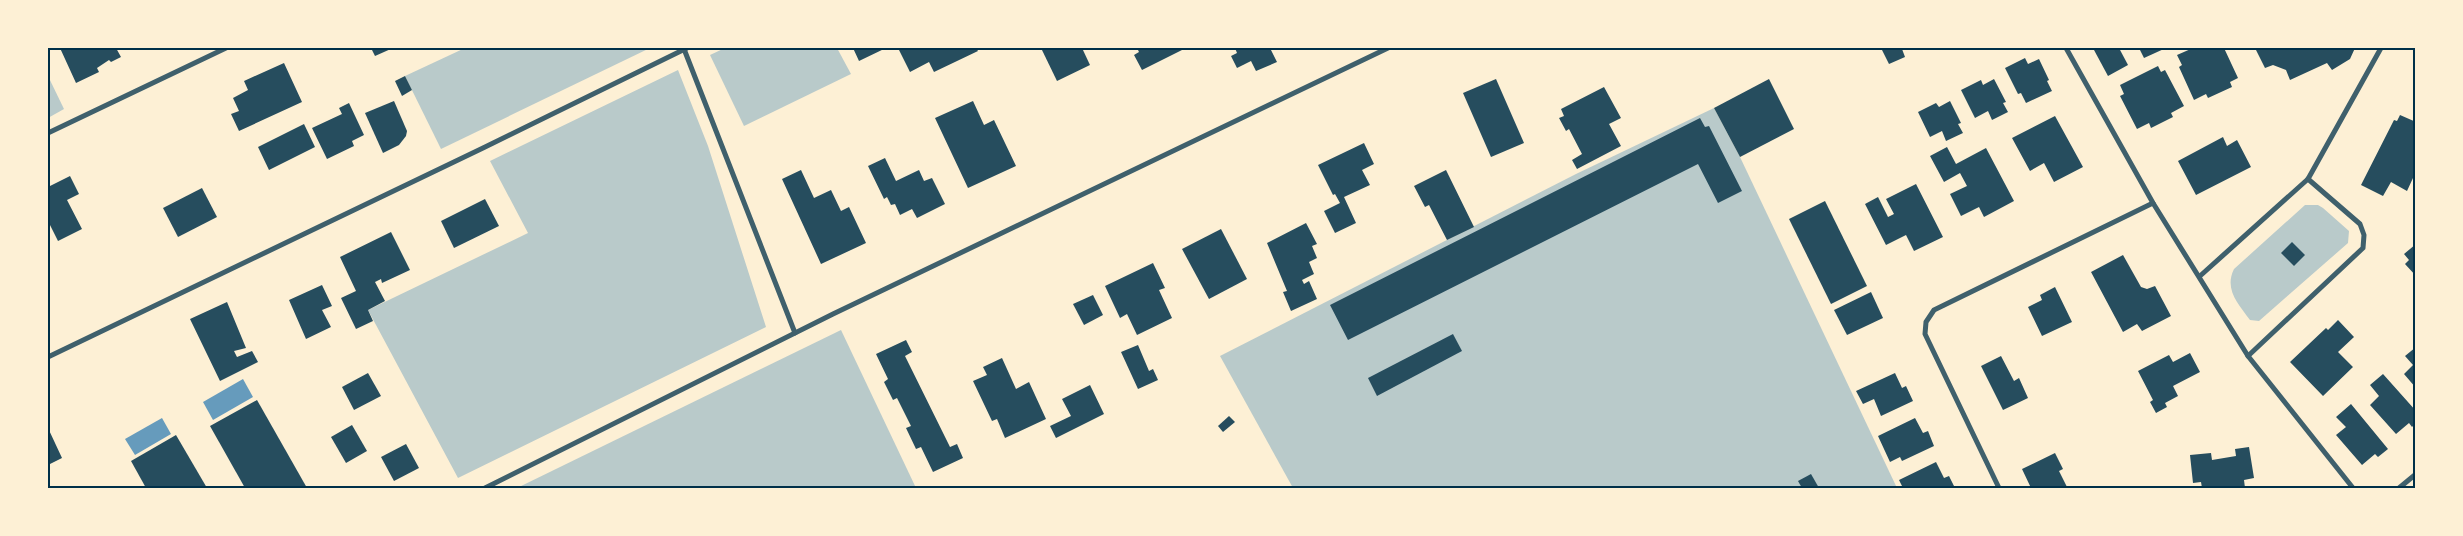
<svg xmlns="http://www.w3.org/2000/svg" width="2463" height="536" font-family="Inter,sans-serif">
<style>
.green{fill:#b9caca}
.water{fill:#669bbc}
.building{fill:#264d5e}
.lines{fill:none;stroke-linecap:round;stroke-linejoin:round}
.minor{stroke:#3f606c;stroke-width:5}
.neatline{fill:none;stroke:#003049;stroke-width:2}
</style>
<rect width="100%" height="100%" fill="#fdf0d5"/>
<!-- green -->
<g class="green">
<path d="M465,48H650L441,149L405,76Z"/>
<path d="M725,48H837L851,74L744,126L710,55Z"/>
<path d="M678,70L708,146L766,327L458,478L368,310L528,233L490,161Z"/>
<path d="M48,76L64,109L48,118Z"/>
<path d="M1714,108L1740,157L1897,488H1293L1220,356L1576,174Z"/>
<path d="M2305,205H2318L2323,208L2349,231L2348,243L2259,321L2250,320C2238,304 2224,289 2234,269Z"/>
<path d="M841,330L916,488H517Z"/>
</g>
<!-- water -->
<g class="water">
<path d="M243,379L253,397L213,420L203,402Z"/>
<path d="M162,418L171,434L135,455L125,439Z"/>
</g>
<!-- building -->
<g class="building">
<path d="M60,48H116L121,57L111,62L109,60L97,68L99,72L76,83Z"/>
<path d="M371,48H393L375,56Z"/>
<path d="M849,48H886L859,61L853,48L850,50Z"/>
<path d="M905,48H976L978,51L934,72L929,62L910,72L899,50Z"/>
<path d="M1041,48H1082L1090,65L1057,81Z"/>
<path d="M1137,48H1180L1182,50L1142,70L1134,55L1139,52Z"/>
<path d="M1235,48H1270L1277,62L1256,71L1251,61L1237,68L1231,56L1237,53Z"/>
<path d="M1881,48H1906L1902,49L1905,57L1889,64Z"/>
<path d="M2099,48H2119L2128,65L2108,76L2094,50Z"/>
<path d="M2139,48H2166L2144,58Z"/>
<path d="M2193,48H2224L2238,78L2230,82L2232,87L2208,98L2206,94L2194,100L2179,67L2182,65L2177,55Z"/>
<path d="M2255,48H2355L2350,59L2332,70L2327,63L2290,80L2286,70L2273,65L2265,68Z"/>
<path d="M2025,58L2028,64L2039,59L2049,80L2047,81L2052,91L2026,103L2021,93L2018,94L2005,68Z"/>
<path d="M284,63L302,102L239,131L231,114L239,111L233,98L248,90L244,81Z"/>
<path d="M2158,66L2161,72L2165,70L2184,106L2171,113L2173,117L2151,128L2149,123L2137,129L2120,96L2124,94L2120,85Z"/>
<path d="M405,76L412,90L402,96L395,81Z"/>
<path d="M1496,79L1524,143L1491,157L1463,93Z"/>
<path d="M1769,79L1794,129L1740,157L1714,108Z"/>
<path d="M1994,79L2006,102L2003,103L2008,112L1992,120L1988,111L1975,118L1961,90L1981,80L1983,85Z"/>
<path d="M1604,87L1621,118L1609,124L1621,146L1577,169L1572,160L1582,154L1569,129L1566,131L1559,118L1564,116L1561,109Z"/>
<path d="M394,101L407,131L406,136L399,145L383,153L365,113Z"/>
<path d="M973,101L984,125L994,120L1016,166L968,188L935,118Z"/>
<path d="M1950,101L1961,123L1958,124L1963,133L1946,141L1942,131L1930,137L1918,112L1936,103L1939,107Z"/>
<path d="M349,103L364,135L352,141L354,146L327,159L312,128L342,114L339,108Z"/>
<path d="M2400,115L2416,122V180L2413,178L2407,191L2391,182L2383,196L2361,185L2394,120L2397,121Z"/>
<path d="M2055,116L2083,167L2054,182L2044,163L2030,171L2012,138Z"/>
<path d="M1700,118L1705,127L1709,126L1742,191L1718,203L1698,164L1348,340L1330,305Z"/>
<path d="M304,124L315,147L269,170L258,147Z"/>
<path d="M2223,137L2227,146L2237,140L2251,167L2196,195L2178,161Z"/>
<path d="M1364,143L1374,164L1362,170L1370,185L1344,197L1356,223L1335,233L1324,211L1340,203L1335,194L1333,195L1318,165Z"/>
<path d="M1947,147L1956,164L1986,148L2014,201L1984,217L1979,207L1961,216L1950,194L1967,186L1960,173L1944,182L1930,156Z"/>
<path d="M885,158L896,181L919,170L924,181L932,178L945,204L917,218L912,209L900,215L895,204L891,205L887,197L884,199L868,166Z"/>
<path d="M801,170L814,198L831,190L841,211L849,207L866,243L821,264L782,179Z"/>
<path d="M1446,170L1474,227L1447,240L1429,205L1425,207L1414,186Z"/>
<path d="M70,176L79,194L67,200L82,229L58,241L48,221V187Z"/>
<path d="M1916,184L1943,237L1914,251L1906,235L1886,245L1865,204L1878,197L1888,217L1894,214L1886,199Z"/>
<path d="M202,188L217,217L178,237L163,208Z"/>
<path d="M485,199L499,226L454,248L441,221Z"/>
<path d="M1825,201L1867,286L1831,304L1789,219Z"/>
<path d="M1306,223L1317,244L1312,246L1317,258L1309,262L1314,274L1302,280L1304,284L1309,281L1317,299L1291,311L1283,292L1287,291L1267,243Z"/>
<path d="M1221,229L1247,279L1209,299L1182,249Z"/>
<path d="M391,232L410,270L382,283L381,279L375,282L385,301L368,310L373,321L356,329L341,298L356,291L340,257Z"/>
<path d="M2292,242L2305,255L2294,266L2281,253Z"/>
<path d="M2416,244V276L2405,264L2409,260L2404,254Z"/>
<path d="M2123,255L2141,287L2147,289L2155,286L2171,316L2142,331L2137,324L2123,332L2091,272Z"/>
<path d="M1153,263L1165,288L1159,290L1172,318L1137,335L1127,314L1120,318L1105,286Z"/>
<path d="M322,285L332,306L322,310L331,327L306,339L289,300Z"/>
<path d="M2055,287L2072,322L2042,336L2028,307L2042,300L2040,295Z"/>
<path d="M1871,292L1883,318L1847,335L1834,310Z"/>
<path d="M1093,295L1103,315L1084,325L1073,304Z"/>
<path d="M227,302L246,348L234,351L237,357L252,351L258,362L220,381L190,319Z"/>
<path d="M2338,320L2354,337L2338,352L2353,367L2323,396L2290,362L2326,328L2328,330Z"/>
<path d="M1453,334L1462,351L1377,396L1368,378Z"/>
<path d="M906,340L912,352L905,356L950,447L957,444L963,458L933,472L921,447L916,449L906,428L911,426L897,398L893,400L884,382L888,379L876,354Z"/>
<path d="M1138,345L1149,371L1153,369L1158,380L1138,389L1121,352Z"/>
<path d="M2416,347V388L2404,374L2413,365L2405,356Z"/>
<path d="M2190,353L2200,372L2173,386L2178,396L2165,403L2167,407L2156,413L2150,402L2153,400L2138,371L2169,355L2173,362Z"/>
<path d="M2001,356L2014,381L2019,378L2028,398L2003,410L1981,366Z"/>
<path d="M1002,358L1016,389L1029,382L1046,419L1005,438L997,419L992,421L973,381L987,375L983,367Z"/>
<path d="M368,373L381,396L354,410L342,387Z"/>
<path d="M1895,373L1902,388L1906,386L1913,401L1881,416L1874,399L1863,404L1856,391Z"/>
<path d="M2383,374L2416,411V423L2412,427L2409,423L2396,434L2370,405L2379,396L2370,385Z"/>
<path d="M1090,385L1104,414L1056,438L1050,426L1071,416L1062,399Z"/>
<path d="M257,400L307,488H245L210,426Z"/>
<path d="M2351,404L2388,449L2378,457L2375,454L2362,465L2336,435L2346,427L2336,417Z"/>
<path d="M1229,416L1235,422L1223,432L1218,426Z"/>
<path d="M1915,418L1923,433L1928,431L1934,446L1902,461L1900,457L1890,462L1878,436Z"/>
<path d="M352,425L367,451L346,463L331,437Z"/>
<path d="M48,428L62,458L48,465Z"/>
<path d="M176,435L207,488H146L131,461Z"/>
<path d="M406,444L419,468L394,481L381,457Z"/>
<path d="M2249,447L2254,478L2244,480L2245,488H2202L2201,482L2193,483L2190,455L2211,453L2212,460L2236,456L2235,449Z"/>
<path d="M2055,453L2063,469L2059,471L2067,487L2031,488L2022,469Z"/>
<path d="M1936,462L1944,478L1949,476L1955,488H1903L1899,480Z"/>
<path d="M1811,474L1819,488H1802L1798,481Z"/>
</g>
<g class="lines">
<!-- minor -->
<g class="minor">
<path d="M2066,48L2153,203L2248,356L2353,488"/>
<path d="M684,49L795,333"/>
<path d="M48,133L226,48"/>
<path d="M2200,276L2308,179L2381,48"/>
<path d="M2248,356L2363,248L2364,235L2360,224L2308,179"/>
<path d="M48,357L483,148L687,48"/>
<path d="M485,488L833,314L1388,48"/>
<path d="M1999,488L1925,334L1926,322L1934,310L2153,203"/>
<path d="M2399,488L2416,474"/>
</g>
</g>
<!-- border -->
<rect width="2463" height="536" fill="none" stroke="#fdf0d5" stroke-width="98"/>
<rect x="49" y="49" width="2365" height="438" class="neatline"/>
</svg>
